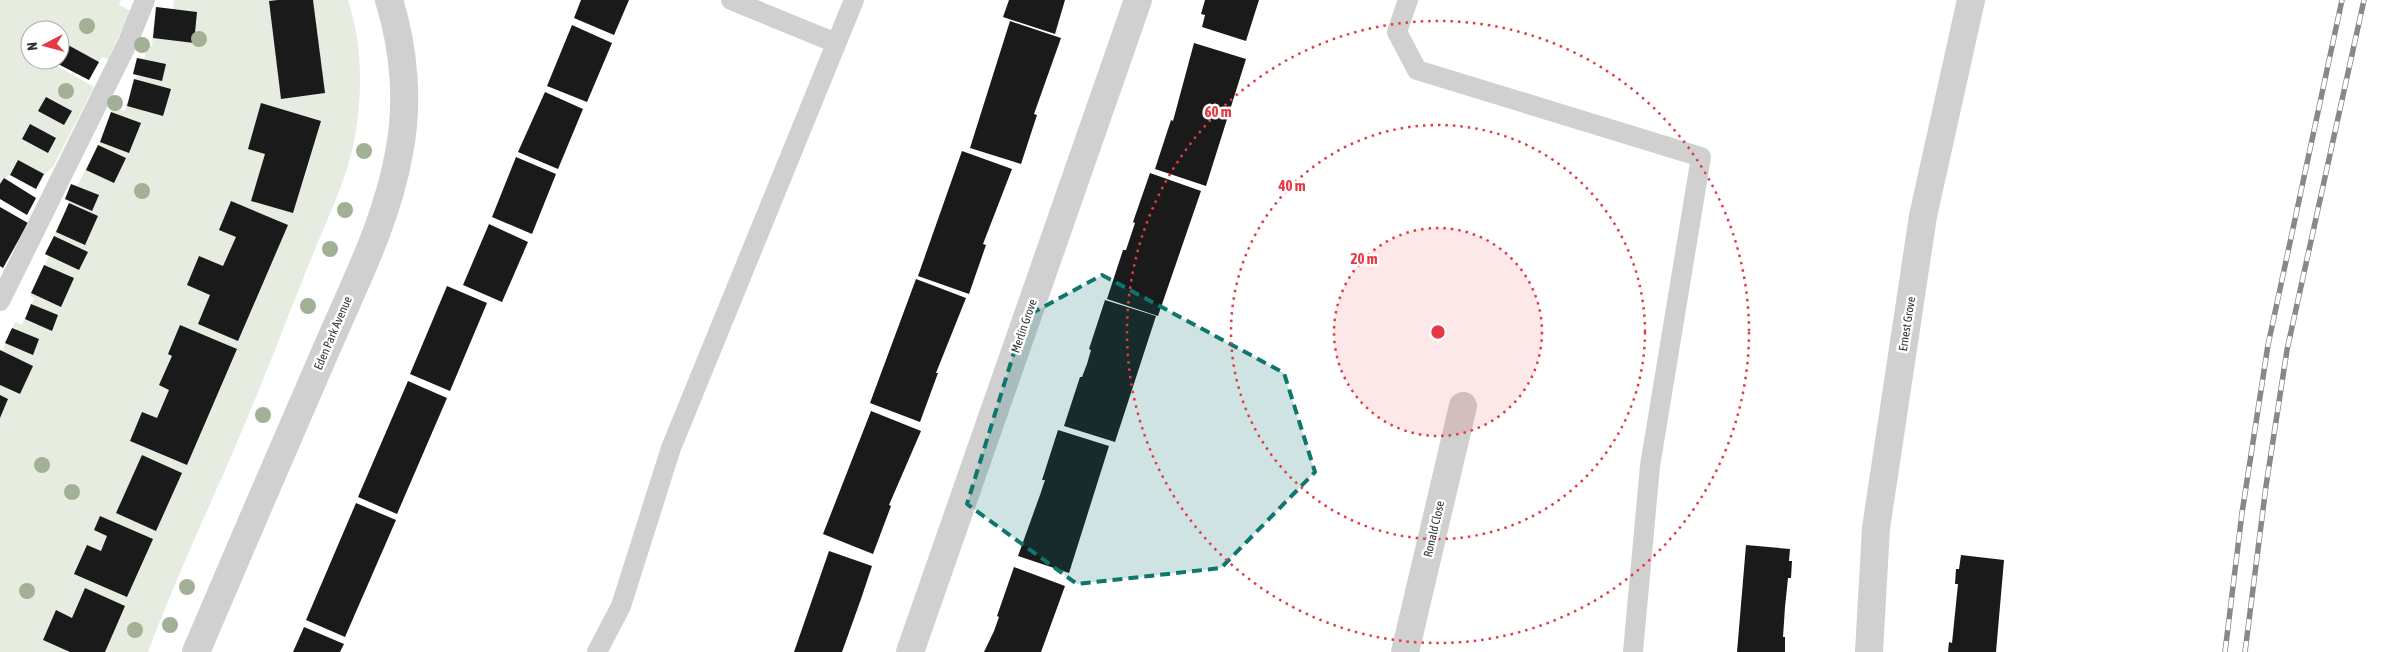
<svg xmlns="http://www.w3.org/2000/svg" width="2399" height="652" font-family="'Asap Condensed',sans-serif">
<style>
.green{fill:#e6ecdf;fill-rule:evenodd}
.building{fill:#1a1a1a}
.lines{fill:none;stroke-linecap:round;stroke-linejoin:round}
.service{stroke:#d0d0d0;stroke-width:20}
.minor{stroke:#d0d0d0;stroke-width:28}
.tertiary{stroke:#d0d0d0;stroke-width:28}
.rail-casing{stroke:#888;stroke-width:5.5}
.rail{stroke:#fff;stroke-width:4;stroke-dasharray:11;stroke-linecap:butt}
.tree{fill:#a2b095}
.marked{fill:#0f766e;fill-opacity:0.2;stroke:#0f766e;stroke-width:4;stroke-dasharray:10 6;stroke-linejoin:round}
.ring{fill:none;stroke:#e63946;stroke-width:2.5;stroke-dasharray:2.5 5}
.labels{text-anchor:middle;stroke-width:5;stroke-linejoin:round;paint-order:stroke}
.street-label{font-size:12px;fill:#333;stroke:#fff}
.centre{fill:#e63946;stroke:#fff;stroke-width:2.5}
.ring-label{font-size:15px;text-anchor:middle;font-weight:bold;fill:#e63946;stroke:#fff;stroke-width:5;stroke-linejoin:round;paint-order:stroke}
</style>
<rect width="100%" height="100%" fill="#fff"/>
<!-- green -->
<g class="green">
<path d="M0,0H121L119,5L131,11L108,59L102,57L99,62L68,46L58,64L57,66L94,87L53,167L44,174L18,160L10,175L4,178L0,184ZM30,30H60V60H30Z"/>
<path d="M174,0H348C363,46 363,94 354,142C345,186 323,227 307,269C290,310 275,351 258,392C223,479 181,564 148,652H0V418L8,399L0,395V385L20,394L33,366L2,351L15,322L22,325L34,298L30,296L49,256L45,254L70,202L65,199L71,184L77,186L100,142L111,112L118,109L125,111L137,75L133,74L137,58L144,59L147,46H152L156,7L173,9Z"/>
</g>
<!-- building -->
<g class="building">
<path d="M278,0H313L325,93L281,99L269,1Z"/>
<path d="M581,0H629L614,35L574,18Z"/>
<path d="M1009,0H1065L1055,34L1003,17Z"/>
<path d="M1205,0H1259L1246,41L1202,27L1205,15L1201,14Z"/>
<path d="M156,7L197,12L194,43L153,38Z"/>
<path d="M1010,21L1061,38L1034,114L1037,115L1021,164L970,148Z"/>
<path d="M572,25L612,43L587,102L547,86Z"/>
<path d="M1194,43L1246,59L1206,186L1155,169L1171,120L1173,121Z"/>
<path d="M68,45L99,62L89,80L58,64Z"/>
<path d="M137,58L166,64L162,81L133,74Z"/>
<path d="M134,79L171,89L163,116L127,106Z"/>
<path d="M545,92L583,109L558,169L518,152Z"/>
<path d="M46,97L72,111L64,125L38,111Z"/>
<path d="M261,103L321,121L293,213L251,201L265,154L248,149Z"/>
<path d="M111,112L141,123L129,153L100,142Z"/>
<path d="M30,124L56,138L48,153L22,139Z"/>
<path d="M98,145L126,158L114,183L86,170Z"/>
<path d="M962,151L1012,169L983,244L986,245L969,294L918,276Z"/>
<path d="M516,157L556,174L532,234L492,217Z"/>
<path d="M18,160L44,174L36,189L10,175Z"/>
<path d="M1150,173L1201,191L1158,316L1107,299L1123,250H1126L1135,223L1133,222Z"/>
<path d="M4,178L36,198L27,215L0,199V184Z"/>
<path d="M71,184L99,195L92,211L65,199Z"/>
<path d="M231,201L288,225L238,341L198,324L210,295L187,285L199,256L223,266L236,237L219,230Z"/>
<path d="M69,203L98,216L85,245L56,232Z"/>
<path d="M0,207L28,223L3,268L0,266Z"/>
<path d="M489,224L528,242L502,302L463,285Z"/>
<path d="M54,236L88,252L79,270L45,254Z"/>
<path d="M44,265L74,278L61,307L31,293Z"/>
<path d="M916,279L966,298L936,373H938L920,422L870,403Z"/>
<path d="M447,286L487,303L450,391L410,374Z"/>
<path d="M1105,300L1156,316L1115,442L1064,426L1080,377H1082L1087,364L1091,350L1089,349Z"/>
<path d="M31,304L58,315L52,331L25,319Z"/>
<path d="M180,325L237,349L187,465L130,441L142,412L157,418L169,390L159,385L172,356L168,354Z"/>
<path d="M12,328L39,339L33,355L5,343Z"/>
<path d="M0,350L33,366L20,394L0,385Z"/>
<path d="M408,381L447,398L397,514L358,497Z"/>
<path d="M0,395L8,399L0,418Z"/>
<path d="M871,411L921,431L889,505L891,506L873,554L823,534Z"/>
<path d="M1058,430L1109,446L1069,573L1018,556L1040,495L1045,480H1042Z"/>
<path d="M142,455L182,473L156,531L116,513Z"/>
<path d="M356,503L396,520L345,637L306,620Z"/>
<path d="M100,516L153,539L127,597L74,574L87,545L101,551L107,536L94,530Z"/>
<path d="M1746,545L1790,549L1789,561H1792L1791,578H1788L1785,607L1783,637H1785V652H1737Z"/>
<path d="M829,551L872,566L861,599L842,652H794Z"/>
<path d="M1961,555L2004,560L1996,652H1948L1949,642L1952,643L1958,584H1955L1956,569H1959Z"/>
<path d="M1014,567L1065,586L1041,652H984L994,631L999,617L997,616Z"/>
<path d="M85,588L125,606L105,652H70L43,640L56,610L72,618Z"/>
<path d="M304,627L344,644L340,652H293Z"/>
</g>
<g class="lines">
<!-- service -->
<g class="service">
<path d="M731,0L836,43"/>
<path d="M1408,0L1397,32L1417,70L1701,157L1650,466L1633,652"/>
<path d="M0,301L128,42L145,0"/>
<path d="M597,652L621,606L671,448L854,0"/>
</g>
<!-- minor -->
<g class="minor">
<path d="M910,652L1138,0"/>
<path d="M1405,652L1463,406"/>
<path d="M1869,652L1876,528L1923,216L1971,0"/>
</g>
<!-- tertiary -->
<path class="tertiary" d="M196,652C239,551 282,451 326,350C353,287 387,222 399,153C409,104 404,48 389,0"/>
<defs>
<g id="rail">
<path d="M2225,652L2242,513L2268,345L2342,0"/>
<path d="M2245,652L2266,486L2287,350L2364,0"/>
</g>
</defs>
<!-- rail casing -->
<use href="#rail" class="rail-casing"/>
<!-- rail -->
<use href="#rail" class="rail"/>
</g>
<!-- trees -->
<g class="tree">
<circle cx="87" cy="26" r="8"/>
<circle cx="199" cy="39" r="8"/>
<circle cx="142" cy="45" r="8"/>
<circle cx="66" cy="91" r="8"/>
<circle cx="115" cy="103" r="8"/>
<circle cx="364" cy="151" r="8"/>
<circle cx="142" cy="191" r="8"/>
<circle cx="345" cy="210" r="8"/>
<circle cx="330" cy="249" r="8"/>
<circle cx="308" cy="306" r="8"/>
<circle cx="263" cy="415" r="8"/>
<circle cx="42" cy="465" r="8"/>
<circle cx="72" cy="492" r="8"/>
<circle cx="187" cy="587" r="8"/>
<circle cx="27" cy="591" r="8"/>
<circle cx="170" cy="625" r="8"/>
<circle cx="135" cy="630" r="8"/>
</g>
<!-- marked area -->
<path class="marked" d="M1102,275L1284,373L1315,472L1221,568L1077,584L967,504L1025,317Z"/>
<!-- distance rings -->
<circle cx="1438" cy="332" r="104" fill="#e63946" fill-opacity=".12"/>
<g class="ring">
<circle cx="1438" cy="332" r="104"/>
<circle cx="1438" cy="332" r="207"/>
<circle cx="1438" cy="332" r="311"/>
</g>
<g class="labels">
<!-- street labels -->
<g class="street-label">
<text transform="translate(1907 324) rotate(-81)" y="4">Ernest Grove</text>
<text transform="translate(1024 326) rotate(-71)" y="4">Merlin Grove</text>
<text transform="translate(333 333) rotate(-67)" y="4">Eden Park Avenue</text>
<text transform="translate(1434 529) rotate(-77)" y="4">Ronald Close</text>
</g>
</g>
<circle cx="1438" cy="332" r="8" class="centre"/>
<g class="ring-label">
<text x="1218" y="117">60 m</text>
<text x="1292" y="191">40 m</text>
<text x="1364" y="264">20 m</text>
</g>
<!-- north arrow -->
<g transform="translate(45 45) rotate(264)"><circle r="24" fill="#ffffff" stroke="#adadad"/>
<path d="M0-4L9 19L0 12L-9 19Z" fill="#e63946"/>
<text y="-8" font-size="14" font-weight="bold" text-anchor="middle" fill="#333333">N</text>
</g>
</svg>
